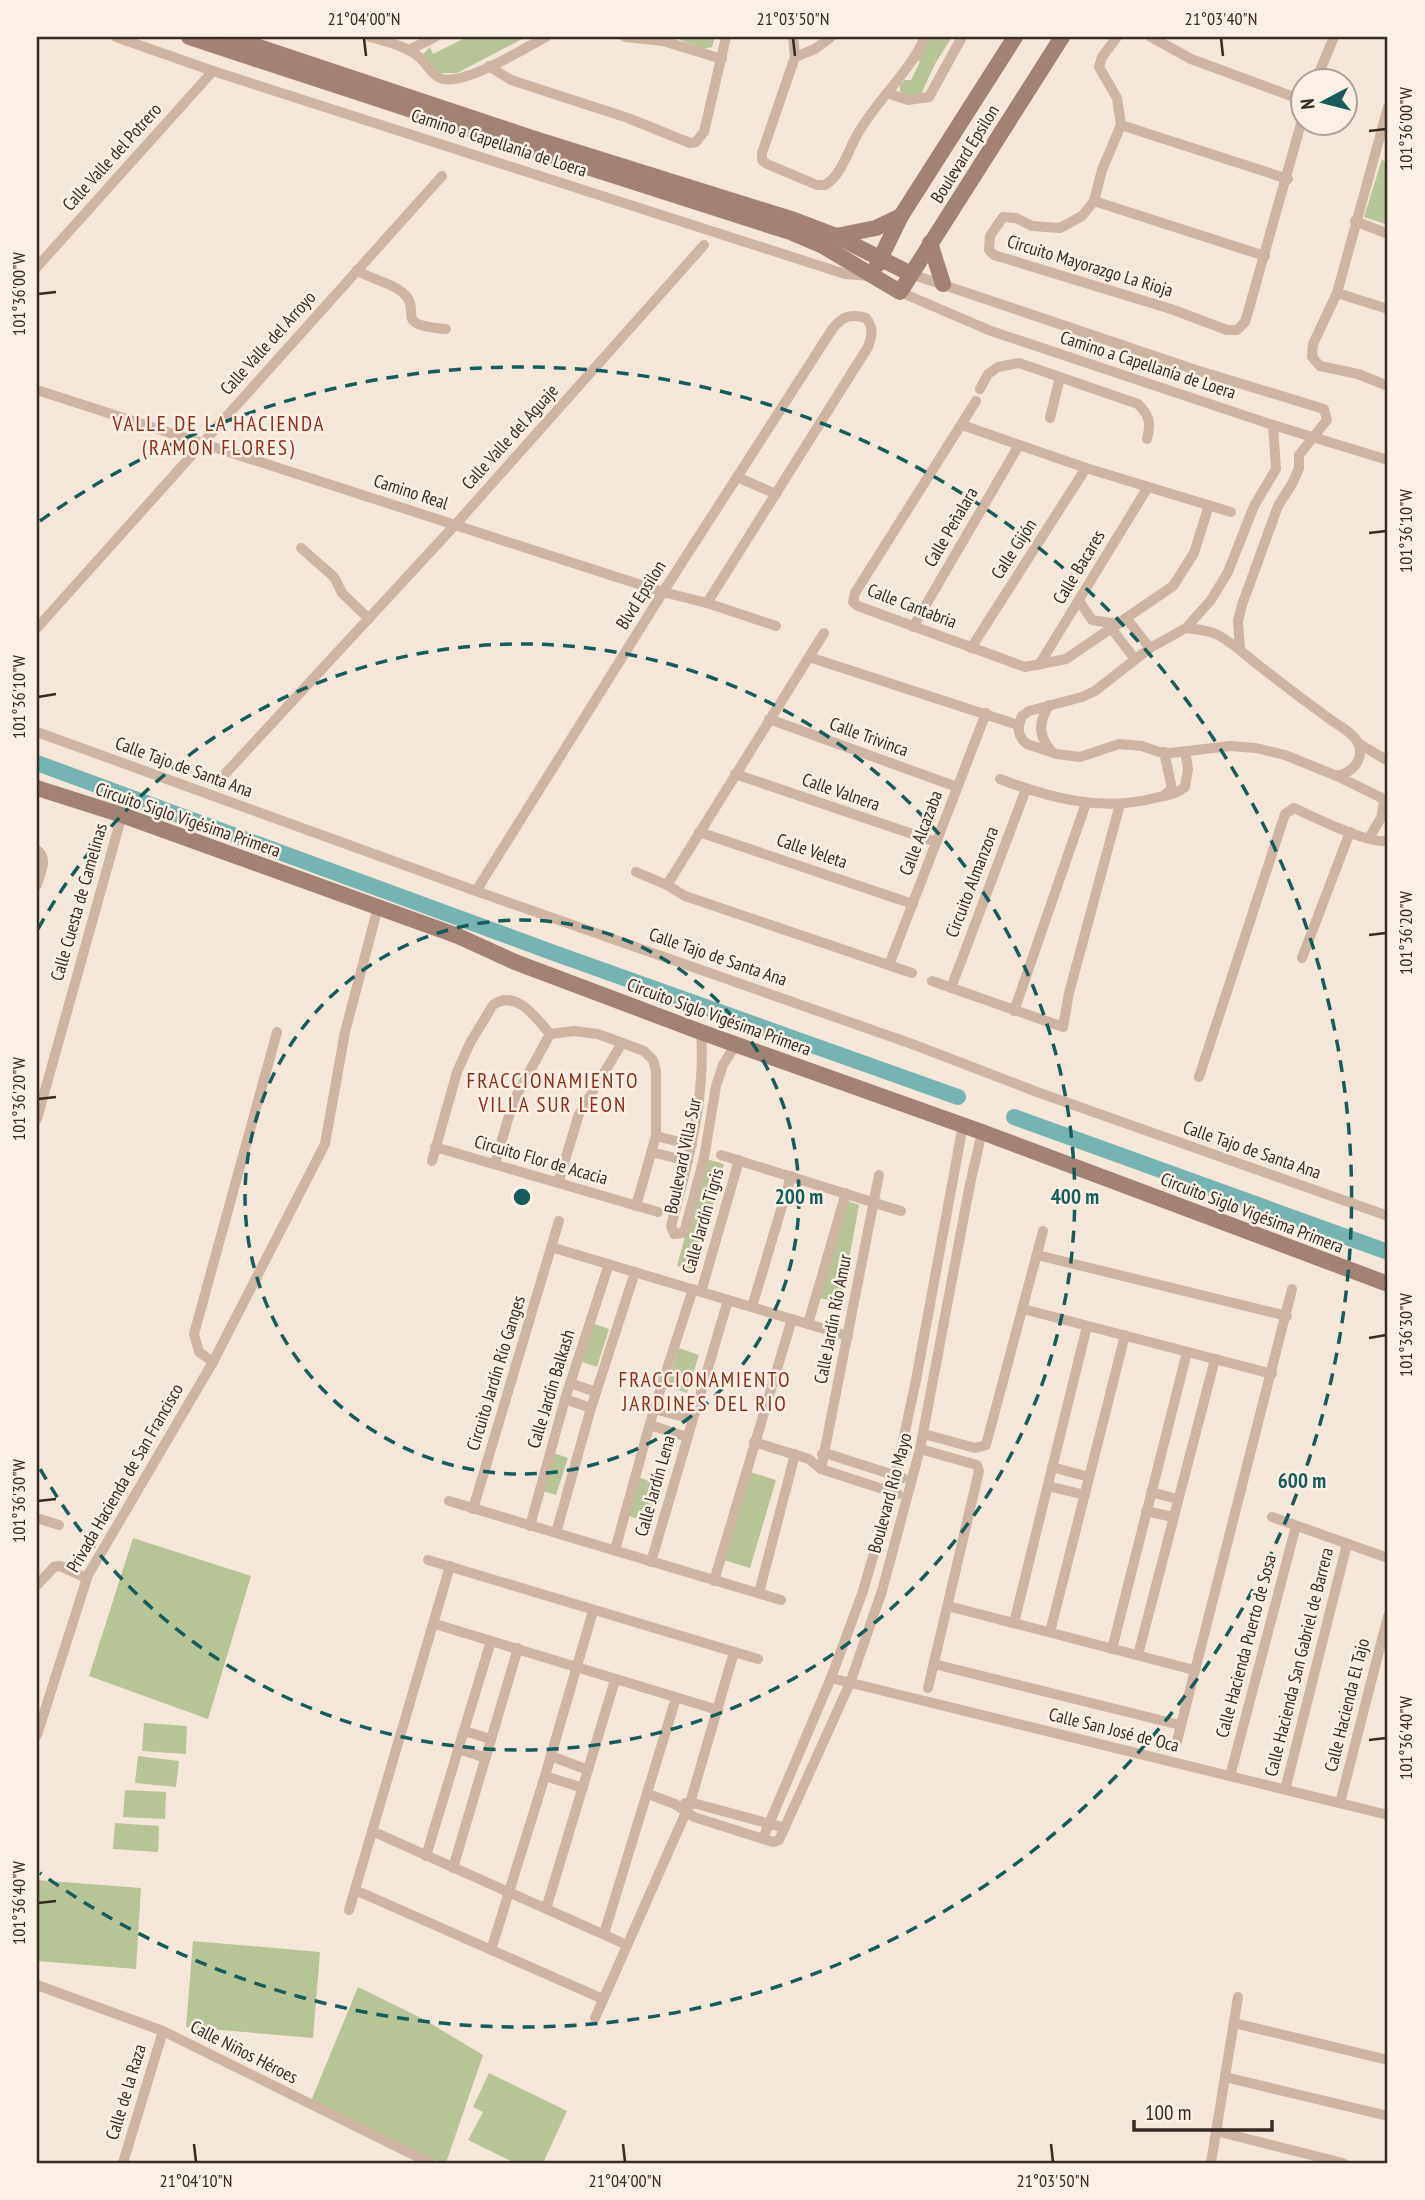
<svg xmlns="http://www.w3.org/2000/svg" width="1425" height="2200" font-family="'PT Sans Narrow',sans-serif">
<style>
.green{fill:#b7c497}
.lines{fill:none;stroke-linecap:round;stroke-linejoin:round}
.river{stroke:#75b4b3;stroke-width:16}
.street{stroke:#cdb4a3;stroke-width:10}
.secondary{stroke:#a18274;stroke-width:16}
.ticks{fill:none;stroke:#372b26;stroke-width:2.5}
.ring{fill:none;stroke:#175c5d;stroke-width:3.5;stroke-dasharray:12 9}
.labels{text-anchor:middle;stroke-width:5;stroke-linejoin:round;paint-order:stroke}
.street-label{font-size:18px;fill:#372b26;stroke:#fbf0e5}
.quarter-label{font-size:21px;letter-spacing:2px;fill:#8e2e17;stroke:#fbf0e5}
.centre{fill:#175c5d;stroke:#fbf0e5;stroke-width:3.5}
.ring-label{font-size:21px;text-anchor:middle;font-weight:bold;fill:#175c5d;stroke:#fbf0e5;stroke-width:5;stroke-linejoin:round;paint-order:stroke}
.neatline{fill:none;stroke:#372b26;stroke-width:2.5}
.ticks-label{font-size:18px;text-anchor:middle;fill:#372b26}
</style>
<rect width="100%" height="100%" fill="#f4e6d8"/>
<!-- green -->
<g class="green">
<path d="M467,37H526L457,73H434L421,56L430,47L433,54Z"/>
<path d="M680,37H715L712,47L703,49L680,40Z"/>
<path d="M929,37H952L935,64L920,96L909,97L900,91V84L905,80H911L920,62L917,59Z"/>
<path d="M1382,159L1388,165V225L1364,217Z"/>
<path d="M706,1159L724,1164L695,1271L677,1266Z"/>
<path d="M848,1201L859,1205L841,1303L820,1298Z"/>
<path d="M589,1322L609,1329L597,1367L577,1360Z"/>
<path d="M679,1348L699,1355L687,1393L667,1386Z"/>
<path d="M548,1451L568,1458L556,1495L536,1489Z"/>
<path d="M750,1472L776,1480L750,1568L724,1560Z"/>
<path d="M638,1477L658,1484L646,1522L626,1515Z"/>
<path d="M133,1538L251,1576L208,1719L89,1676Z"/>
<path d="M144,1723L187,1726L186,1754L142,1751Z"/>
<path d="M138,1756L179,1761L176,1787L135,1783Z"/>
<path d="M125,1790L166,1792L165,1819L123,1817Z"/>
<path d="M115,1823L159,1826L158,1852L113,1849Z"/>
<path d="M37,1880L141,1888L136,1969L37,1961Z"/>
<path d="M193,1941L320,1952L313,2038L186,2027Z"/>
<path d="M358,1987L423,2019L483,2055L446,2163H441L311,2101Z"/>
<path d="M489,2073L567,2111L543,2163H515L468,2140L483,2112L473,2107Z"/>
</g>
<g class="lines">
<!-- river -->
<g class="river">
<path d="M37,763L554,953L958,1097"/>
<path d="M1014,1117L1388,1252"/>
</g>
<!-- street -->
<g class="street">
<path d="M116,37L213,71L845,274L870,276"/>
<path d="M370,37C387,42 407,46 420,58C427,64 431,74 440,78C462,88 524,48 546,37"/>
<path d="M625,37L663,41L722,59"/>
<path d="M793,37L795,57L762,153V160L767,164L817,185H825C841,176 848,151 857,135C876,100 909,74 925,37"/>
<path d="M1117,37L1102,57L1099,67L1117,98L1121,125L1102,170L1094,201L1082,216L1060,228L1032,226L1016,218L1003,217L990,236L989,250L994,255L1171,309L1227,330H1237L1245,322L1248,312L1302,120"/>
<path d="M1151,37L1191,59L1302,100"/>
<path d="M409,50L435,37"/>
<path d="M795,57L815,49L831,37"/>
<path d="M489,66L511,80L628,118L690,143L696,142L704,132L726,37"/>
<path d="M1316,80L1334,37"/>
<path d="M887,93L908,100L929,97L962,37"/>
<path d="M1388,107L1337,293L1313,344L1312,357L1320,366L1358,374L1388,386"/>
<path d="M1121,125L1288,179"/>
<path d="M1094,201L1265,256"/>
<path d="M1355,221L1388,234"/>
<path d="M37,267L213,71"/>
<path d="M357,270C371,280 390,282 402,292C425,311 389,325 446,329"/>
<path d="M911,274L1196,370L1324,409L1327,420L1299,455V468L1293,482L1278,506L1242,605L1238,621L1240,649"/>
<path d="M900,292L991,331L1273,425L1388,460"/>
<path d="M1337,293L1388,309"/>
<path d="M980,389L988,374L998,367L1019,363L1138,404C1150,416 1151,423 1147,439"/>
<path d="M37,390L663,592L707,603L776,626"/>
<path d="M976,401L855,593L853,602L858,606L1025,667L1066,659L1173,586L1194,553L1209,505"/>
<path d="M1050,418L1060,377"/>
<path d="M962,425L1086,468L1231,512"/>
<path d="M737,477L776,494"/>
<path d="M301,548L334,577L342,593L369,619"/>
<path d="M1079,601L1092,620L1117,624"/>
<path d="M1126,618L1150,648"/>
<path d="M913,627L1019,445"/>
<path d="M37,628L442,176"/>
<path d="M1111,628L1135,659"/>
<path d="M1186,628C1196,629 1209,630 1218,635C1233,643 1244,654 1257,664C1281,683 1306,702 1331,720C1340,726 1355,734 1359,745C1364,761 1351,773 1337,776L1285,755L1256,748L1230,746L1171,753L1159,752L1142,746L1119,744L1080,757L1057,754L1027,744C1017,736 1017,728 1022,716L1029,711L1082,697L1095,691L1150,648L1186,628L1211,600L1228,572L1254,506L1276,469L1273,425"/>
<path d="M971,648L1086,468"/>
<path d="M809,657L1018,725"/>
<path d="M1039,665L1148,487"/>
<path d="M1049,705C1038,724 1038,734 1051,751"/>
<path d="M769,719L957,787"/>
<path d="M37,732L476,891L912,1044L1037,1092L1388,1216"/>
<path d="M1358,743L1388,761"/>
<path d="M225,774L455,525L704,245"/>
<path d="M735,774L936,842"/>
<path d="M1337,776L1388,801"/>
<path d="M1000,779C1049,798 1102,812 1155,798C1166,795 1175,795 1185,787L1188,769L1185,751"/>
<path d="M1164,796L1171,789V784L1164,752"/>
<path d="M699,832L913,904"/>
<path d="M1369,838L1382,816L1384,800"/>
<path d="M37,850C49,859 40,872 37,885"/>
<path d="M636,872L667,885L685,896L912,973"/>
<path d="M667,885L824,633"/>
<path d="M476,891L663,592L833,328C842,317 851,313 866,318C874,328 872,336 868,347L707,603"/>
<path d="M1302,958L1350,832"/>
<path d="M889,965L986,713"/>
<path d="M932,981L1063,1027L1069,993L1120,804"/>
<path d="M951,988L1026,789"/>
<path d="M1014,1011L1086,803"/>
<path d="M701,1032C706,1099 688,1162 671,1226L674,1234L682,1233L685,1229L704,1158L716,1086L723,1065L736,1044"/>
<path d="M1199,1077L1285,814L1294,808C1311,816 1374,847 1388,840"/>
<path d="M37,1119L122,815"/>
<path d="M656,1136L692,1145"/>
<path d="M435,1147L658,1212"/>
<path d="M651,1152L688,1161"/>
<path d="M721,1155L901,1211"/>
<path d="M432,1161L457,1072L470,1043L493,1005C516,988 537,1019 550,1034L574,1031L598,1034L644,1051L653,1060L656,1071V1136L636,1206"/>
<path d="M495,1164L513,1102L550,1034"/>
<path d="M558,1183L579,1114L622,1043"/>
<path d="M551,1247L848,1336"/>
<path d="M1037,1255L1287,1316"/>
<path d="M701,1292L739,1160"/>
<path d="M752,1307L791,1176"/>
<path d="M1023,1309L1272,1374"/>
<path d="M808,1324L846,1193"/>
<path d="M213,1362L199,1352L194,1334L277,1032"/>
<path d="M570,1383L596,1392"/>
<path d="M565,1399L591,1408"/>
<path d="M654,1409L692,1419"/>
<path d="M650,1425L687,1437"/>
<path d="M924,1434L975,1448L986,1445L1043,1231"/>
<path d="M754,1442L809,1459L821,1469L898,1494"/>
<path d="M920,1449L977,1465L979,1471L928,1688"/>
<path d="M822,1454L825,1453L903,1478"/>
<path d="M1052,1467L1089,1477"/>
<path d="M821,1469L879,1175"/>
<path d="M1048,1486L1085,1495"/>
<path d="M1151,1492L1177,1499"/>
<path d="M449,1501L781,1600"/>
<path d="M473,1509L559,1221"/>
<path d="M1146,1511L1173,1517"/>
<path d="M1272,1517L1388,1558"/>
<path d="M37,1518L59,1525"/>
<path d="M530,1526L565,1399L609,1264"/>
<path d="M556,1533L591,1408L635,1272"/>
<path d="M615,1550L654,1409L693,1289"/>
<path d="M428,1560L758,1659"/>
<path d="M651,1562L728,1300"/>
<path d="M714,1581L792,1319"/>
<path d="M37,1585L54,1567L60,1566L86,1578"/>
<path d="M759,1593L795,1454"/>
<path d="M948,1606L1194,1670"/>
<path d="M1014,1623L1087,1326"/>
<path d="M435,1624L718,1710"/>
<path d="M1050,1632L1125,1335"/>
<path d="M1112,1649L1187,1352"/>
<path d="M1138,1655L1215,1359"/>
<path d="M934,1664L1180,1725"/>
<path d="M831,1678L1388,1815"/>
<path d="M464,1731L491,1739"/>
<path d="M37,1735L88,1575L213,1362L325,1144L345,1032L378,907"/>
<path d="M1177,1741L1292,1289"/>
<path d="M459,1749L486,1758"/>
<path d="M551,1756L588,1770"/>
<path d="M545,1776L583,1788"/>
<path d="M1230,1776L1296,1526"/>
<path d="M1285,1790L1347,1544"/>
<path d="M648,1794L675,1804L694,1817L773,1842L779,1840L850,1683L882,1591L920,1449L970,1184L982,1132"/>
<path d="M685,1803L697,1804L785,1828"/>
<path d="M1340,1803L1388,1616"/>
<path d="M372,1831L627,1945"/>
<path d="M763,1838L831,1678L863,1591L892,1492L916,1380L963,1125"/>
<path d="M426,1856L491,1641"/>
<path d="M453,1868L518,1648"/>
<path d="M355,1890L603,1999"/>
<path d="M546,1909L615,1680"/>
<path d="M349,1910L450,1566"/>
<path d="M604,1934L676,1698"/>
<path d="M491,1950L545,1776L593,1611"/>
<path d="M37,1985L163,2031L430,2163"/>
<path d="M595,2018L690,1803L734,1652"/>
<path d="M1234,2023L1388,2060"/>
<path d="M1225,2077L1388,2116"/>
<path d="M1216,2131L1343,2163"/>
<path d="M123,2163L163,2031"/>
<path d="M1211,2163L1238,1997"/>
</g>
<!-- secondary -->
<g class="secondary">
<path d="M189,37L506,141L790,232L823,246L900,292L1062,37"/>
<path d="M229,37L529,137L794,220L836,236L911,274"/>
<path d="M836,236L876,228L901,216"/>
<path d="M930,243L943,284"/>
<path d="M877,265L901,216L1015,37"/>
<path d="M37,788L122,815L458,936L515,962L701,1032L982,1132L1388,1284"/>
</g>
</g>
<!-- ticks -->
<path class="ticks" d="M364,38L366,56M793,38L795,56M1221,38L1223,56M1369,131L1386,129M38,294L56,292M1369,533L1386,531M38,697L56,694M1369,935L1386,933M38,1099L56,1097M1369,1338L1386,1335M38,1501L56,1499M1369,1740L1386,1738M38,1903L56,1901M194,2144L196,2162M623,2144L625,2162M1051,2144L1053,2162"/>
<!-- distance rings -->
<g class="ring">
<circle cx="522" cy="1197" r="277"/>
<path d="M38 929A553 553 0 1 1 38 1465"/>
<path d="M40 521A830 830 0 1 1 40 1873"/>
</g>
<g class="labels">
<!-- street labels -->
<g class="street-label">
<text transform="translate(499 143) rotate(18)" y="6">Camino a Capellanía de Loera</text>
<text transform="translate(965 154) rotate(-58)" y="6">Boulevard Epsilon</text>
<text transform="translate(112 157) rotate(-48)" y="6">Calle Valle del Potrero</text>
<text transform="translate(1090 266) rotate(17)" y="6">Circuito Mayorazgo La Rioja</text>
<text transform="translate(268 343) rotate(-48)" y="6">Calle Valle del Arroyo</text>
<text transform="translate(1148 365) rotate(18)" y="6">Camino a Capellanía de Loera</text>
<text transform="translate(510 437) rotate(-48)" y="6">Calle Valle del Aguaje</text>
<text transform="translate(411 492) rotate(18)" y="6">Camino Real</text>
<text transform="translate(951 527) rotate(-60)" y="6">Calle Peñalara</text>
<text transform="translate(1014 549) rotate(-57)" y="6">Calle Gijón</text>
<text transform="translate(1079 567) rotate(-59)" y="6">Calle Bacares</text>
<text transform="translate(641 595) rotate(-58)" y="6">Blvd Epsilon</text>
<text transform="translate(912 606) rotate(21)" y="6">Calle Cantabria</text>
<text transform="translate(869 737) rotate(20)" y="6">Calle Trivinca</text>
<text transform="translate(184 767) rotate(20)" y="6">Calle Tajo de Santa Ana</text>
<text transform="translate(841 792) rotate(19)" y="6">Calle Valnera</text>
<text transform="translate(188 820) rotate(19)" y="6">Circuito Siglo Vigésima Primera</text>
<text transform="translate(921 833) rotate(-69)" y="6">Calle Alcazaba</text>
<text transform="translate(812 851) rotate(19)" y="6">Calle Veleta</text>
<text transform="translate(972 882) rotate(-69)" y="6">Circuito Almanzora</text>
<text transform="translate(79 902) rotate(-74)" y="6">Calle Cuesta de Camelinas</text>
<text transform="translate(718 957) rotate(19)" y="6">Calle Tajo de Santa Ana</text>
<text transform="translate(719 1017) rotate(20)" y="6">Circuito Siglo Vigésima Primera</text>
<text transform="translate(1252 1150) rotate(19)" y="6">Calle Tajo de Santa Ana</text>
<text transform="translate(683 1156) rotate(-78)" y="6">Boulevard Villa Sur</text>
<text transform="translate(541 1160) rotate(16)" y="6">Circuito Flor de Acacia</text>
<text transform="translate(1252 1213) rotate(21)" y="6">Circuito Siglo Vigésima Primera</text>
<text transform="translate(703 1221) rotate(-74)" y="6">Calle Jardín Tigris</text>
<text transform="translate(833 1319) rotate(-79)" y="6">Calle Jardín Río Amur</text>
<text transform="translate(496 1373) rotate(-73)" y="6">Circuito Jardín Río Ganges</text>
<text transform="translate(551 1389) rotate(-73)" y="6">Calle Jardín Balkash</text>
<text transform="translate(125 1478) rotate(-60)" y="6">Privada Hacienda de San Francisco</text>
<text transform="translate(655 1486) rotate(-74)" y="6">Calle Jardín Lena</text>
<text transform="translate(890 1493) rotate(-75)" y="6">Boulevard Río Mayo</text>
<text transform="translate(1246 1646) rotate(-75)" y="6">Calle Hacienda Puerto de Sosa</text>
<text transform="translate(1299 1662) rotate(-76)" y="6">Calle Hacienda San Gabriel de Barrera</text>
<text transform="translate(1347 1705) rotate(-76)" y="6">Calle Hacienda El Tajo</text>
<text transform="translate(1114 1730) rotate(14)" y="6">Calle San José de Oca</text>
<text transform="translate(244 2052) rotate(27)" y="6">Calle Niños Héroes</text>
<text transform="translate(126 2092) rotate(-73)" y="6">Calle de la Raza</text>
</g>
<!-- quarter labels -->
<g class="quarter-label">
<text x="219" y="431">VALLE DE LA HACIENDA<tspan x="219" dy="24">(RAMON FLORES)</tspan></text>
<text x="553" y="1088">FRACCIONAMIENTO<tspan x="553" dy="24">VILLA SUR LEON</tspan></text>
<text x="705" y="1387">FRACCIONAMIENTO<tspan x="705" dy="24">JARDINES DEL RIO</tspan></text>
</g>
</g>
<circle cx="522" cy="1197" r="10" class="centre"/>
<g class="ring-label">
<text x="799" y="1204">200 m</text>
<text x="1075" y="1204">400 m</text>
<text x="1302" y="1488">600 m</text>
</g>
<!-- border -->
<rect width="1425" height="2200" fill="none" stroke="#fbf0e5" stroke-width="77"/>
<!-- north arrow -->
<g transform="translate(1324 102) rotate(263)"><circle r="33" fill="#fbf0e5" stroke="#ada199" stroke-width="2"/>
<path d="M0-5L12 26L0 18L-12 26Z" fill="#175c5d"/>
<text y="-10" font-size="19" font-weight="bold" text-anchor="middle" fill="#372b26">N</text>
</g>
<!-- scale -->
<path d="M1134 2120v10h138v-10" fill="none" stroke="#372b26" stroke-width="3.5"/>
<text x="1145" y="2120" font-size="21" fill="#372b26" stroke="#fbf0e5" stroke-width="5" paint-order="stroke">100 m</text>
<rect x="38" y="38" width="1348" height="2124" class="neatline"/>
<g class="ticks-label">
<text x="364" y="25">21°04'00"N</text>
<text x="793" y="25">21°03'50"N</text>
<text x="1221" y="25">21°03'40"N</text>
<text transform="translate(1406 129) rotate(-90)" y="6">101°36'00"W</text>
<text transform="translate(19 294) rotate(-90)" y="6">101°36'00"W</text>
<text transform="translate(1406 531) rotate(-90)" y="6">101°36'10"W</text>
<text transform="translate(19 697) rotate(-90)" y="6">101°36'10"W</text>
<text transform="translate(1406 933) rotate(-90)" y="6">101°36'20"W</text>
<text transform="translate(19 1099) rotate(-90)" y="6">101°36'20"W</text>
<text transform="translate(1406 1335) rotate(-90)" y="6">101°36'30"W</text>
<text transform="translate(19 1501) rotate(-90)" y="6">101°36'30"W</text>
<text transform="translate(1406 1738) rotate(-90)" y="6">101°36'40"W</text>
<text transform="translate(19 1903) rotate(-90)" y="6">101°36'40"W</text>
<text x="196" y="2187">21°04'10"N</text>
<text x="625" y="2187">21°04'00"N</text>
<text x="1053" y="2187">21°03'50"N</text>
</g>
</svg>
